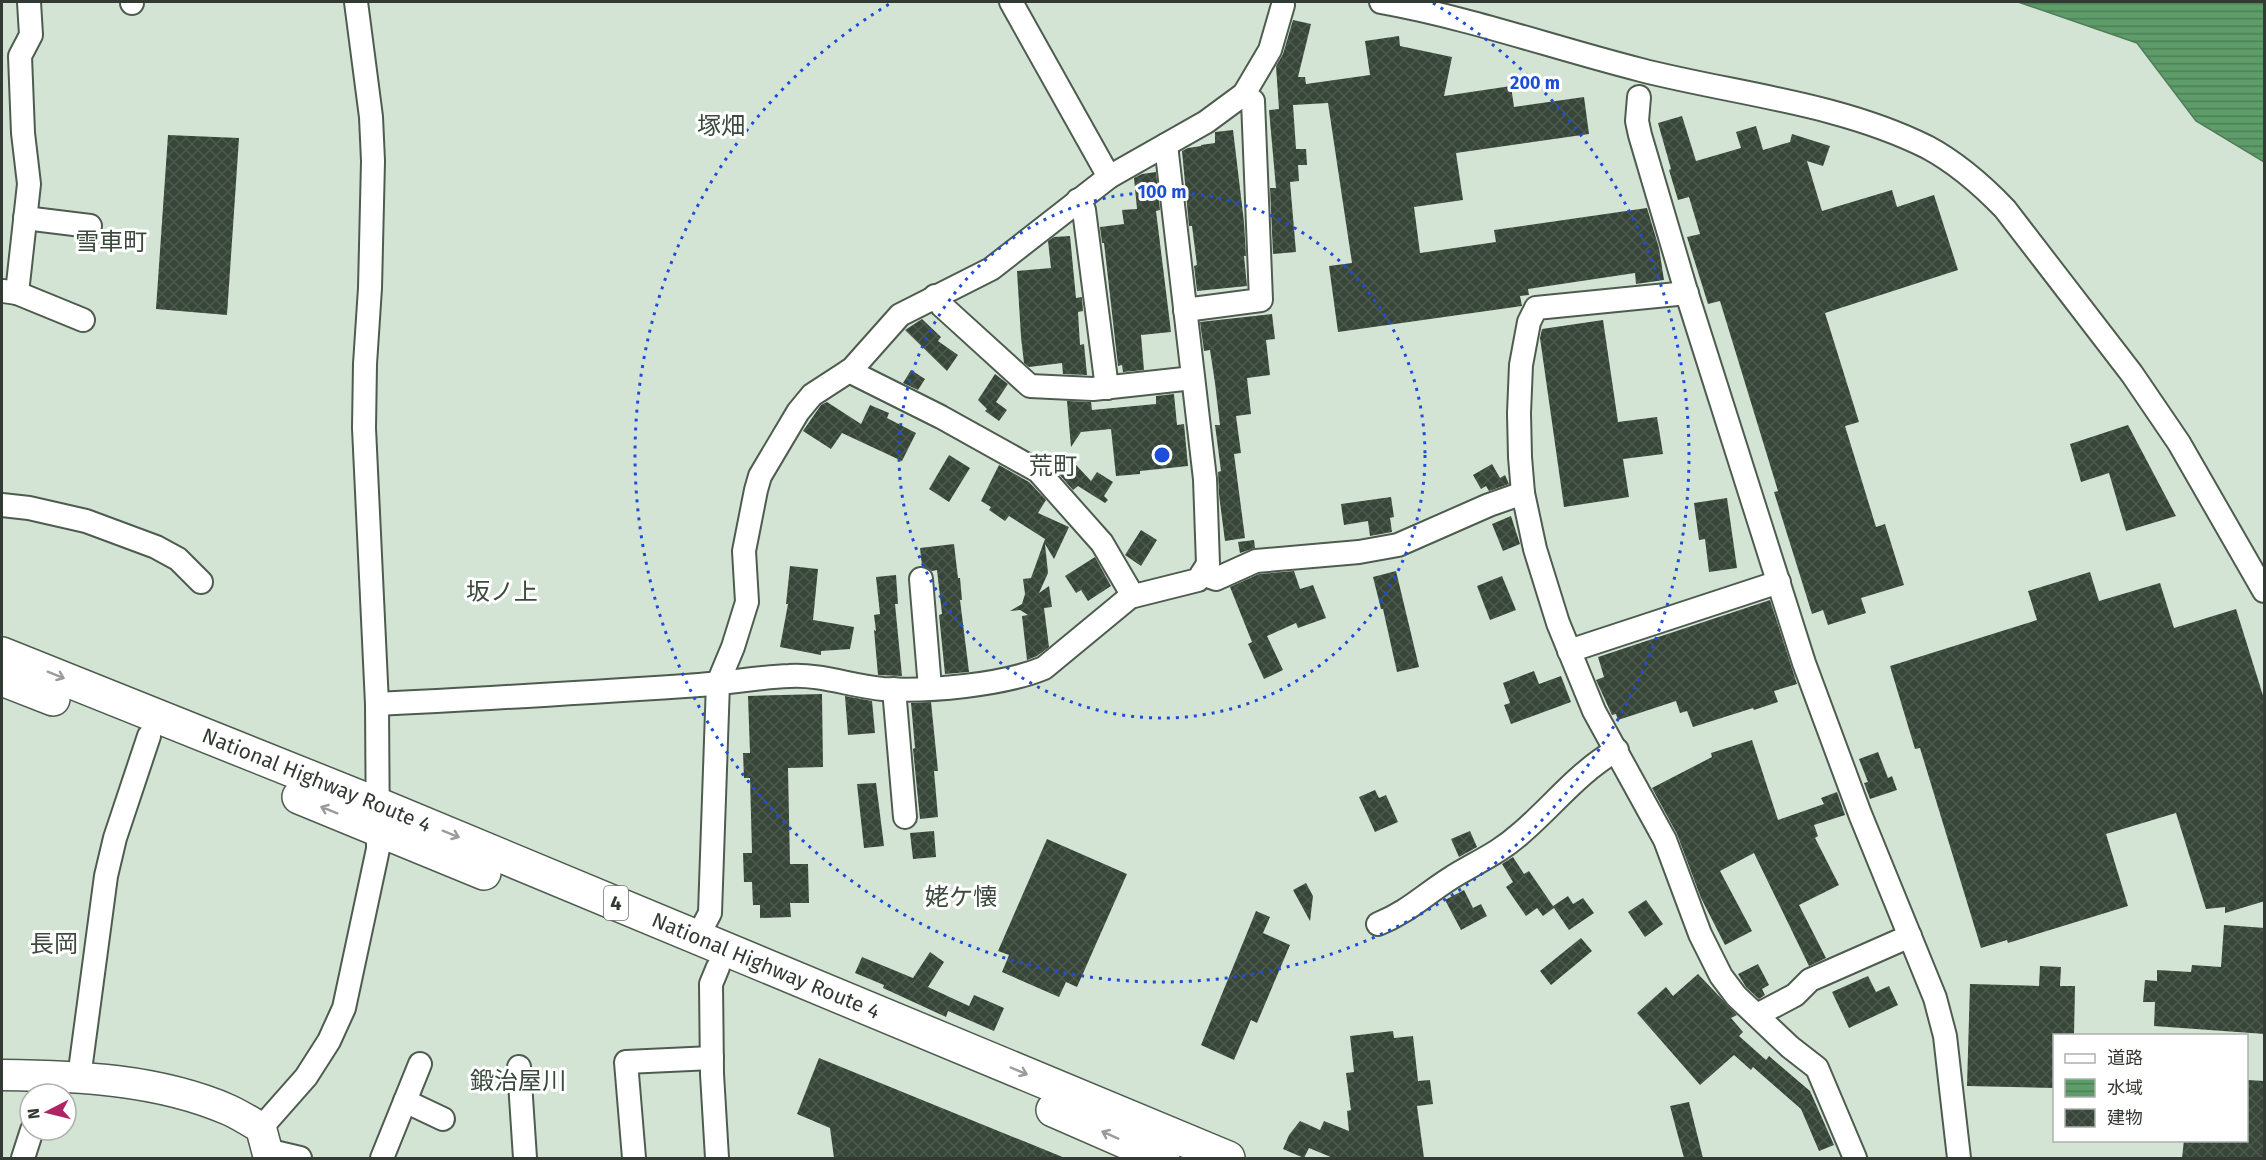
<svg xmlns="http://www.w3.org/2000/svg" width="2266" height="1160" font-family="'Fira Sans','Noto Sans JP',sans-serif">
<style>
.water{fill:url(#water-rules);stroke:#517e59;stroke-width:1.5}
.building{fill:url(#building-cross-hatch)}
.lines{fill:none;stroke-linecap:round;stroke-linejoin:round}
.minor-casing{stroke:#4e5c4f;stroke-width:26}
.major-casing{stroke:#4e5c4f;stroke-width:33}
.highway-casing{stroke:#4e5c4f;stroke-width:36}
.minor{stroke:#fff;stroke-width:22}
.major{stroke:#fff;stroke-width:30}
.highway{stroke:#fff;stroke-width:33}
.oneway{stroke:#999c99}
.ring{fill:none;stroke:#1d4ed8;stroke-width:3;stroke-dasharray:3 6}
.labels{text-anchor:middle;stroke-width:6;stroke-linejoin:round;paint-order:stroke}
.shield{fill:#fff;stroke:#707470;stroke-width:1.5}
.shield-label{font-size:20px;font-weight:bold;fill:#333933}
.street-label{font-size:21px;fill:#333933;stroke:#fff}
.quarter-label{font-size:24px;fill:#3b4a3d;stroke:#fff}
.centre{fill:#1d4ed8;stroke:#fff;stroke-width:3}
.ring-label{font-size:18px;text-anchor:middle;font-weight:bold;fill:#1d4ed8;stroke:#fff;stroke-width:6;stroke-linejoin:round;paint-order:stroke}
</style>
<defs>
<pattern id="water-rules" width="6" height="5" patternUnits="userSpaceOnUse" patternTransform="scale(1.5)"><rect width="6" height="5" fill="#5e9c69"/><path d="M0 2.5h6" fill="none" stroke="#4e8057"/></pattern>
<pattern id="building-cross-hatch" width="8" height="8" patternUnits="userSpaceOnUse" patternTransform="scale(1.5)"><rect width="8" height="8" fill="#38463a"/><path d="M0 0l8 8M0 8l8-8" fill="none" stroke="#4d594e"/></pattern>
</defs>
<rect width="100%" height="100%" fill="#d3e4d5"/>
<!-- water -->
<path class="water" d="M2018,2H2264V162L2196,121L2137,43Z"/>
<!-- building -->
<g class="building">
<path d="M1293,20L1311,24L1298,77H1305L1306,84L1370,75L1365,41L1399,36L1400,46L1452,57L1444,96L1511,86L1514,107L1584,97L1589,134L1456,153L1463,200L1414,207L1420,253L1496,242L1494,230L1647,208L1659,248L1664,280L1636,284L1635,273L1528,289L1529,295L1520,296L1522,306L1338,332L1329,266L1352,263L1328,103L1293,105L1296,149H1306L1307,165H1298L1299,181L1290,182L1296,252L1273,254L1270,188H1276L1269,110L1279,109L1276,66L1283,54Z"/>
<path d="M1682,116L1696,161L1741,148L1736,132L1756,126L1763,150L1790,142L1792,134L1830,146L1823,166L1807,161L1822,211L1892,190L1897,207L1934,195L1958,270L1825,313L1859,422L1845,426L1876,527L1885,524L1904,585L1861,598L1866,613L1828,625L1823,610L1812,614L1774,492L1778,491L1720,301L1708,304L1687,237L1700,234L1689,197L1678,200L1669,170L1671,169L1658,123Z"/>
<path d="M1233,130L1244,222L1246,256H1244L1247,286L1197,291L1194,266L1197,265L1192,226H1189L1182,151L1188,148L1201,146V145L1215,143V132Z"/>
<path d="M168,135L239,138L227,315L156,309Z"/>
<path d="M1156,172L1160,210L1156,211L1171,332L1141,335L1144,370L1123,372L1122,365L1118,366L1104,243H1102L1100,227L1124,224L1122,210L1137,209L1134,178L1142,174Z"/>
<path d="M1070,236L1076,298L1082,297L1083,311L1078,312L1080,345L1084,344L1087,375L1063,374L1062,363L1029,367L1024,363L1021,337L1017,271L1051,268L1048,241L1054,237Z"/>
<path d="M1272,314L1275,339L1266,340L1270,375L1247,378L1251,414L1236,416L1241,453L1234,454L1245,538L1225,541L1219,495L1218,472L1221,471L1215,425H1220L1215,383L1210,350L1204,351L1200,322Z"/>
<path d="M922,319L941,337L938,341L958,355L947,371L905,330Z"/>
<path d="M1603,320L1618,422L1657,417L1663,454L1623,459L1629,497L1564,507L1540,338L1542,329Z"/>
<path d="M911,370L925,379L918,390L903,383Z"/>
<path d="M995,374L1008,384L996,402L1007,410L999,421L985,411L987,409L978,400Z"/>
<path d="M1174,394L1177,425L1184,424L1188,466L1140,471V474L1116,476L1111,429L1081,432L1071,447L1067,401L1091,402L1092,410L1156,404V396Z"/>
<path d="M827,402L861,424L870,405L889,413L887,418L916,433L902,461L842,433L831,449L803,431L821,405Z"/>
<path d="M2128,425L2176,516L2126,531L2109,473L2081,482L2070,444Z"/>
<path d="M1065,453L1091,481L1097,472L1113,482L1104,496L1108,500L1105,503L1078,486L1073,490L1051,465Z"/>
<path d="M949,455L970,468L949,502L929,489Z"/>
<path d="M1492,464L1500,478L1505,475L1509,484L1489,491L1486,486L1481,489L1473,475Z"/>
<path d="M999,465L1029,482L1046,500L1038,513L1069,527L1054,559L1045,544L1048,573L1039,593L1049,586L1052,607L1044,608L1049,647L1037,656L1027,660L1022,616L1028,615L1020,610L1010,611L1022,604L1025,594L1023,579L1031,578L1045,539L1009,516L1005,521L989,510L991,507L981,501Z"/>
<path d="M1391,497L1394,517L1390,518L1392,532L1370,536L1368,521L1344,525L1341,504Z"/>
<path d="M1727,498L1737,568L1709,572L1705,539L1699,540L1694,503Z"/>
<path d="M1511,516L1520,544L1503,551L1492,524Z"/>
<path d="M1141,530L1157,540L1141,566L1125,555Z"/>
<path d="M1254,540L1255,548L1240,553L1238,542Z"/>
<path d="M954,544L958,578H960L962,600H960L969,672L945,674L939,615L942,614L937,570L932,571L922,566L920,548Z"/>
<path d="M1095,557L1111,586L1088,601L1081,590L1076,593L1065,576Z"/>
<path d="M790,566L818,569L813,620L854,627L850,649L821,651V655L780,647L788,604H786Z"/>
<path d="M1294,571L1300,589L1313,585L1326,618L1298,628L1296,623L1267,636L1283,670L1264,679L1248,644L1252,642L1230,587L1259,574Z"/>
<path d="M1396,571L1419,667L1397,672L1383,609H1381L1373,577Z"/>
<path d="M2090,572L2099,601L2160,583L2174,628L2236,609L2265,702V901L2225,913V907L2206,909L2176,813L2106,834L2128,906L2008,943L2007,940L1981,948L1920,748L1915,749L1890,666L2037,620L2028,591Z"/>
<path d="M896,575L898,604H895L902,676L878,675L874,630L876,631L874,615L880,614L876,577Z"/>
<path d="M1502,576L1516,610L1490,620L1477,586Z"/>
<path d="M1770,600L1797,684L1774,691L1778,702L1754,710L1753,708L1693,727L1687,711L1680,713L1676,701L1618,720L1616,714L1612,715L1596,680L1604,677L1598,657Z"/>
<path d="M1534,671L1539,684L1561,676L1571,702L1511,724L1504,705L1510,703L1503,683Z"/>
<path d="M822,694L823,767L788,768L790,864H808L809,903H790L791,917L760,918V905H753L752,882H744L743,853H752L750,778H744L743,753H750L748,696Z"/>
<path d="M845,696L872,701L875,733L848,735Z"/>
<path d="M931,702L938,771H934L938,817L920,819L913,749L915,748L911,703Z"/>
<path d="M1752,740L1778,820L1824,804L1821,798L1837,792L1845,815L1814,825L1818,836L1815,838L1839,885L1799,905L1826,958L1809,966L1754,853L1720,871L1752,931L1725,945L1701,898L1677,834L1652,788L1712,757L1711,753Z"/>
<path d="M1878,752L1888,778L1892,776L1897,790L1870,799L1864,783L1868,782L1859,759Z"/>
<path d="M876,783L884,846L864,848L857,784Z"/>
<path d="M1375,790L1379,798L1386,795L1398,822L1375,832L1359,797Z"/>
<path d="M934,831L936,857L913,859L910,833Z"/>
<path d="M1470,831L1477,847L1459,857L1451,839Z"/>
<path d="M1047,839L1127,874L1077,987L1066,982L1059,997L1002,972L1009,955L998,951Z"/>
<path d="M1513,857L1524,874L1529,871L1553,906L1568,896L1573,904L1583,898L1594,913L1569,930L1554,908L1543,916L1537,908L1526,916L1506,887L1513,882L1502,864Z"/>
<path d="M1306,883L1313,896L1310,921L1293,890Z"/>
<path d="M1464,890L1473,908L1481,904L1487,916L1461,930L1445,900Z"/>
<path d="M1646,900L1663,924L1645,937L1628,912Z"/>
<path d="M1256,911L1270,917L1263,933L1290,945L1257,1023L1251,1020L1234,1060L1201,1045Z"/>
<path d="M2224,925L2265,928V1034L2154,1026L2155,1002H2143L2145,980L2157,981V970L2191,972L2192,965L2221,967Z"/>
<path d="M1581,938L1592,951L1551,985L1540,971Z"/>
<path d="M930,952L944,962L928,987L969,1006L974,995L1004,1008L994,1031L948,1011L946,1017L883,988L884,985L855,973L862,957L913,978Z"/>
<path d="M1758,964L1769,985L1762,989L1765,995L1759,999L1746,987L1738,974Z"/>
<path d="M2040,966L2061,967L2060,986H2075L2074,1035H2055V1088L1967,1086L1970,984L2039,986Z"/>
<path d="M1698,974L1737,1015L1731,1018L1743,1032L1739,1036L1766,1060L1769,1056L1810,1091L1834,1145L1819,1151L1801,1109L1753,1067L1751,1070L1734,1055L1700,1085L1637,1013L1666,987L1673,996Z"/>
<path d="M1868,976L1876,992L1889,986L1898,1005L1849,1028L1832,992Z"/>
<path d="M1393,1031L1394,1038L1413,1036L1418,1081L1430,1080L1433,1104L1417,1106L1424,1158H1333L1309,1148L1304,1158L1283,1149L1289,1135L1300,1121L1320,1130L1324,1121L1349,1131L1347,1111L1351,1110L1346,1073L1354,1072L1350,1036Z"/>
<path d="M819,1058L1065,1158H834L830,1128L797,1114Z"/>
<path d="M2247,1080L2265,1081V1158H2182L2184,1140H2247Z"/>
<path d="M1689,1102L1703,1158H1684L1670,1106Z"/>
</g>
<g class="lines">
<defs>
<g id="minor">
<path d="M132,2V3"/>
<path d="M1011,2L1109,177"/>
<path d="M1381,2C1470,18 1554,48 1641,70C1735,94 1839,103 1927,147C1957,163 1982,185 2005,209L2132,374L2179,443L2264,591"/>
<path d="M1244,94L1270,50L1283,5"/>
<path d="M1639,97L1637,121L1640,135L1686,291L1804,663L1860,814L1935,998L1945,1036L1959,1158"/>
<path d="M1078,200L1084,210L1107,388"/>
<path d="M25,218L90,226"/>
<path d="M3,291L17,293L83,320"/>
<path d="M17,293L29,184L23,133L20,56L31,35L29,2"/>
<path d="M1687,293L1536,308L1529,322L1521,365L1519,413L1520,457L1523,493L1535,549L1558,623L1594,711L1665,840L1700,934L1721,976L1736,996L1790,1047L1817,1068L1855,1158"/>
<path d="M935,296L942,306L1030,386L1093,389L1193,378"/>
<path d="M849,371L941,417L1038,471L1102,543L1133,596"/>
<path d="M2,505L29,508L86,521L156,547L178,559L201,582"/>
<path d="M1202,574L1216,579L1256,561L1359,552L1398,545L1489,505L1523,493"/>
<path d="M921,579L930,688"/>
<path d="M1569,651L1779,582"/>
<path d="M894,689L905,817"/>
<path d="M377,704C484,699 591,692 699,685C729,683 759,677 789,676C821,674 851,686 883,689C928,692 1003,685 1044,668L1130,597L1198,580L1208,564L1205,479L1166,145"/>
<path d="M1378,924C1408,912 1424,895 1451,878C1475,863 1499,853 1520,834C1552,807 1579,771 1617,750"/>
<path d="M698,936L710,913L718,683L733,647L747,602L744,551L756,490L760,476L798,412L812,395L852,369L900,315L991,269L1109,177L1206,122L1244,94L1253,101L1261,300L1185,310"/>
<path d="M1757,1015L1795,995L1810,980L1910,936"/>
<path d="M519,1067L525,1158"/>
<path d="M79,1078L106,876L115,838L149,736"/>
<path d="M405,1101L443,1119"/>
<path d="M261,1128L306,1077L329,1041L344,1008L378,849L377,704L364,428L365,364L370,288L373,161L371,117L356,2"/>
<path d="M266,1150L300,1158"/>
<path d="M23,1158L32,1130"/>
<path d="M382,1158L420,1064"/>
<path d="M634,1158L626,1062L712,1058"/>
<path d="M717,1158L712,1074L711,984L718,967"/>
</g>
<path id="major" d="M2,1075C77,1076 158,1079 229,1110C240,1115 251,1122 261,1128L269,1158"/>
<g id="highway">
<path id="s1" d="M2,654L379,805L1228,1158"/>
<path d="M2,679L53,699"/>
<path d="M299,797L484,873"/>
<path d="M1053,1110L1163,1158"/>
</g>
</defs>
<!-- minor casing -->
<use href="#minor" class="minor-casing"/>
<!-- major casing -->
<use href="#major" class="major-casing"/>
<!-- highway casing -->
<use href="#highway" class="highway-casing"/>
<!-- minor -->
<use href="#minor" class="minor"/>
<!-- major -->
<use href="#major" class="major"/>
<!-- highway -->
<use href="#highway" class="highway"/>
</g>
<!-- one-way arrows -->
<defs><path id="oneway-shaft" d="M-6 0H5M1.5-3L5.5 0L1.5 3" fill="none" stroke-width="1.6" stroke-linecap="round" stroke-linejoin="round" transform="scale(1.5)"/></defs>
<g class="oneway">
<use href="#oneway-shaft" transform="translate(56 675) rotate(22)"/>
<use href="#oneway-shaft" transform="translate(329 810) rotate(-158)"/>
<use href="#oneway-shaft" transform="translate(451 834) rotate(22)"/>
<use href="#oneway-shaft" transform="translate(1019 1071) rotate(23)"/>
<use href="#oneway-shaft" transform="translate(1110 1135) rotate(-156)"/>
</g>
<!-- distance rings -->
<g class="ring">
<circle cx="1162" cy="455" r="263"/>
<path d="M1433 3A527 527 0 1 1 891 3"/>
</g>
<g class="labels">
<!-- shield labels -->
<rect class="shield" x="604" y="886" width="24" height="34" rx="4.5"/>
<g class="shield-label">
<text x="616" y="910">4</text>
</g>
<!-- street labels -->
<g class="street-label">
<text dy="7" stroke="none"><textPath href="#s1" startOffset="339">National Highway Route 4</textPath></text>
<text dy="7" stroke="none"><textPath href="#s1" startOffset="825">National Highway Route 4</textPath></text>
</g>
<!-- quarter labels -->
<g class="quarter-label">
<text x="721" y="134">塚畑</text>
<text x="111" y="250">雪車町</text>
<text x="1053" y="474">荒町</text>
<text x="502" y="600">坂ノ上</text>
<text x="961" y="905">姥ケ懐</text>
<text x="54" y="952">長岡</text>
<text x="518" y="1089">鍛治屋川</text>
</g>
</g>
<circle cx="1162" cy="455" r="9" class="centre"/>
<g class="ring-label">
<text x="1535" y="89">200 m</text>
<text x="1162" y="198">100 m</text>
</g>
<!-- border -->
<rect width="2266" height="1160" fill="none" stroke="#333933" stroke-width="6"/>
<!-- legend -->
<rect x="2053" y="1034" width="195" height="108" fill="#ffffff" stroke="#adb0ad" stroke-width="1.5"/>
<rect x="2065" y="1054" width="30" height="9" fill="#ffffff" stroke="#adb0ad" stroke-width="1.5"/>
<text x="2107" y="1064" font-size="18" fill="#333933">道路</text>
<rect x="2065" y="1079" width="30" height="18" fill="url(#water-rules)" stroke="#adb0ad" stroke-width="1.5"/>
<text x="2107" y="1094" font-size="18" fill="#333933">水域</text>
<rect x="2065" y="1109" width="30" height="18" fill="url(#building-cross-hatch)" stroke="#adb0ad" stroke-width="1.5"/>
<text x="2107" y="1124" font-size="18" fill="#333933">建物</text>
<!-- north arrow -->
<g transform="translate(48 1112) rotate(263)"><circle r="28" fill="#ffffff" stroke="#adb0ad" stroke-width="1.5"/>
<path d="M0-4.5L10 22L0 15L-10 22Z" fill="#af2564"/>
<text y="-9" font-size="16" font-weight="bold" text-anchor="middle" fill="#333933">N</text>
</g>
</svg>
